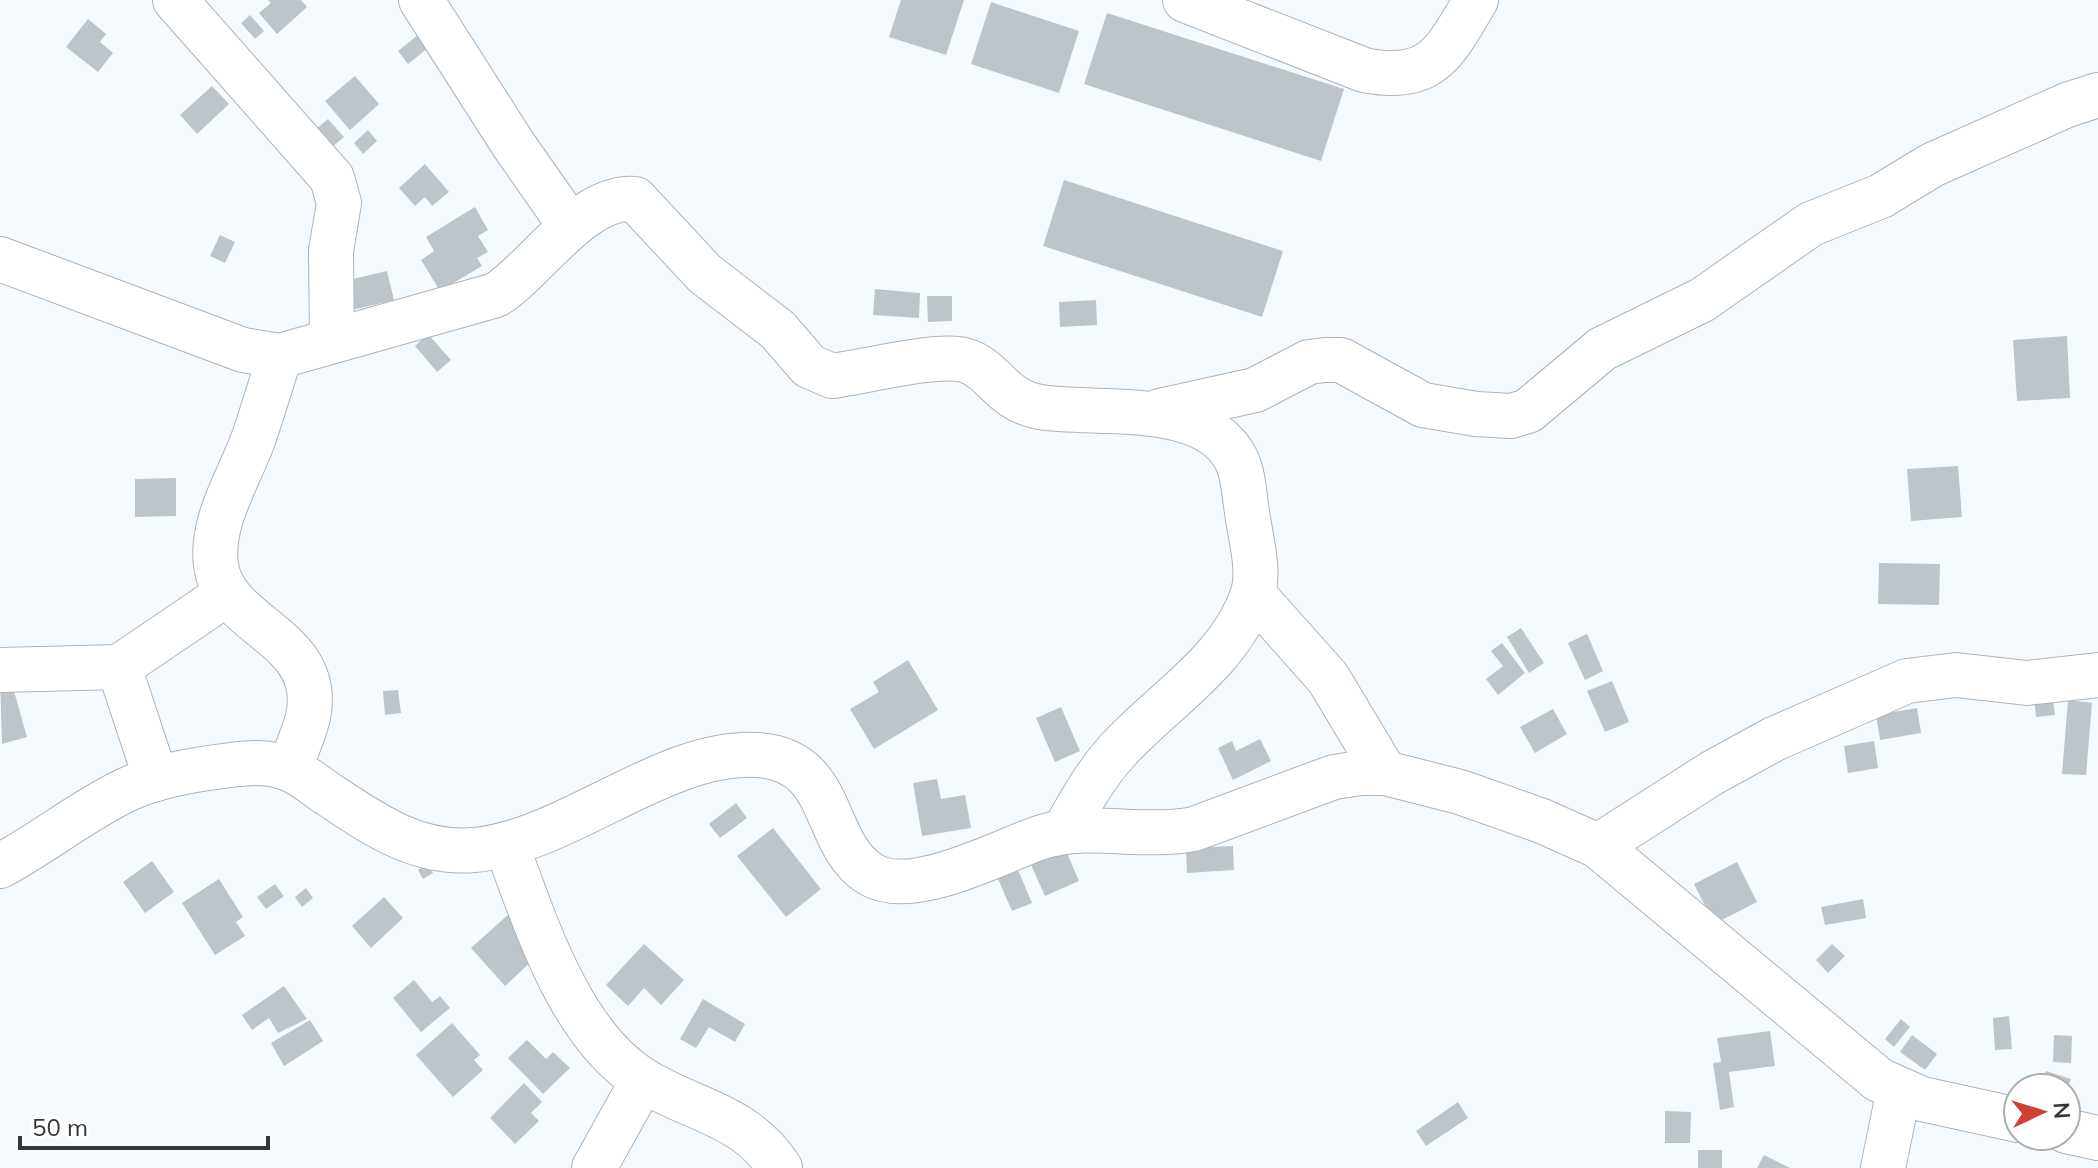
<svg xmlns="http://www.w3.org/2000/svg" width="2098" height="1168" font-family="Mulish,sans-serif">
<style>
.building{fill:#bdc5cb}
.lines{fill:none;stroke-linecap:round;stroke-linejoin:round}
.minor-casing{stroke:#acb4ba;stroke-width:46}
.minor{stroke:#fff;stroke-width:44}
</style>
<rect width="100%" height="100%" fill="#f5fafe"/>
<!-- building -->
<g class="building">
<path d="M268,0H301L307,7L277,34L259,13L271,3Z"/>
<path d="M901,0H964L946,55L889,37Z"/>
<path d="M991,2L1079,31L1059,93L971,64Z"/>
<path d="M1107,13L1344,89L1321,161L1084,84Z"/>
<path d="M250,15L264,31L255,39L241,23Z"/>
<path d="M88,19L106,34L100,42L113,53L98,72L66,47Z"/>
<path d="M423,31L433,44L408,64L398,51Z"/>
<path d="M355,76L379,104L350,130L325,101Z"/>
<path d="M212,86L229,104L197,134L180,115Z"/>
<path d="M328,119L344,137L331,148L315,130Z"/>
<path d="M368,130L377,141L363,154L354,143Z"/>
<path d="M425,164L449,192L432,206L425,197L415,206L399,188Z"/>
<path d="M1064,180L1283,251L1262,317L1043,246Z"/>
<path d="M475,207L488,230L478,236L488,252L477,258L482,266L440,291L421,260L434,251L426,237Z"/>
<path d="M220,235L235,242L225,263L210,256Z"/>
<path d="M387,271L394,300L352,310L344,281Z"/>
<path d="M875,289L920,293L919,318L873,315Z"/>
<path d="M927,296H952V321L928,322Z"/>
<path d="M1096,300L1097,325L1060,327L1059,302Z"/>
<path d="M428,334L451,360L437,372L415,346Z"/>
<path d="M2067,336L2070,398L2017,401L2013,340Z"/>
<path d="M1958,466L1962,517L1911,521L1907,469Z"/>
<path d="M176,478V516L135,517V479Z"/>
<path d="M1879,563L1940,564L1939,605L1878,604Z"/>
<path d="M1521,628L1544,663L1529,673L1507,637Z"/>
<path d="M1587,634L1603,671L1585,680L1568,643Z"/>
<path d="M1502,643L1525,673L1498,695L1486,679L1503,666L1491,651Z"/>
<path d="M908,660L938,710L874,749L850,709L879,692L873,682Z"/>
<path d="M10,677L27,737L2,744L0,680Z"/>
<path d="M1612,681L1629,722L1605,732L1587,691Z"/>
<path d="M398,690L401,713L385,715L383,691Z"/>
<path d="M2052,694L2055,715L2036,717L2034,697Z"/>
<path d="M2068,700L2092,703L2086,775L2062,774Z"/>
<path d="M1061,707L1080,751L1055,762L1036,718Z"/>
<path d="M1917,708L1921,733L1880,740L1876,715Z"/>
<path d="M1553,709L1567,734L1535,753L1520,727Z"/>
<path d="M1260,739L1271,761L1233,780L1218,748L1232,741L1236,751Z"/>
<path d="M1874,741L1878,768L1848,773L1844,746Z"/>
<path d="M937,779L941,799L965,795L971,828L922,836L913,783Z"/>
<path d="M736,803L747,818L720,838L709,824Z"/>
<path d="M773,828L821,889L786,917L737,856Z"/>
<path d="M1061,839L1079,881L1045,896L1026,854Z"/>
<path d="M1233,846L1234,870L1187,873L1186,848Z"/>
<path d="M152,861L174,892L145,913L123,882Z"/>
<path d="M1737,862L1757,902L1714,924L1694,884Z"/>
<path d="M427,864L433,873L423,879L418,870Z"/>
<path d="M1018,870L1032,903L1012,911L998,879Z"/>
<path d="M219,879L243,917L236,922L245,936L215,955L182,903Z"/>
<path d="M275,884L284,896L266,909L257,897Z"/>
<path d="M306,888L313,898L302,907L295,897Z"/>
<path d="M384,897L403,918L371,948L352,926Z"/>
<path d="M1863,899L1866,918L1825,925L1821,907Z"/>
<path d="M511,912L545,949L505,986L471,948Z"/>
<path d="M644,944L684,980L661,1005L644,988L628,1006L606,985Z"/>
<path d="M1832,944L1845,956L1828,973L1816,960Z"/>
<path d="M414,980L432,1002L440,996L450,1008L421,1032L393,998Z"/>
<path d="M284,986L307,1019L278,1033L269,1018L252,1030L242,1015Z"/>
<path d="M703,999L745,1024L735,1042L709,1027L696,1048L680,1039Z"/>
<path d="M2009,1016L2012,1049L1995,1050L1993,1018Z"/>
<path d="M1901,1019L1910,1027L1894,1047L1885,1039Z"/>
<path d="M310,1020L323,1041L284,1066L271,1043Z"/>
<path d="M452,1023L480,1055L474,1060L483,1070L453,1097L416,1055Z"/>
<path d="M1770,1031L1775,1066L1729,1072L1734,1107L1720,1110L1713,1063L1721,1062L1717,1038Z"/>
<path d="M1912,1035L1937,1054L1925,1070L1900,1052Z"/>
<path d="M2054,1035L2072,1036L2071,1063L2053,1062Z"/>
<path d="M527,1040L546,1059L553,1052L570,1068L543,1094L508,1058Z"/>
<path d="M2046,1071L2071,1079L2068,1088H2040Z"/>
<path d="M524,1083L542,1102L531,1113L539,1121L515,1144L490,1118Z"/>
<path d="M1458,1102L1468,1118L1426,1146L1416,1131Z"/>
<path d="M1665,1111L1691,1112L1690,1143H1665Z"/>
<rect x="1698" y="1150" width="24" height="18"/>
<path d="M1764,1155L1790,1168H1757Z"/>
</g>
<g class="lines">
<defs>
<g id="minor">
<path d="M175,0L332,178L339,203L331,251L332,340"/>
<path d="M421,0L513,144L571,227"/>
<path d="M1185,0L1364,70C1433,84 1445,51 1476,0"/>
<path d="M0,259L243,350L280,356L496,295C538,268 582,195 635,199L705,274L778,330L809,366L832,376C864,372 936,353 964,360C994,368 1000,400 1040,407C1096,416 1205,398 1236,459C1244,475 1244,494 1247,512C1250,536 1261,572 1252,596C1230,661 1163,701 1118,750C1096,774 1081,801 1065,830"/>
<path d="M280,356C271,383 263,411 254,437C240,477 210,521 216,565C224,628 325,636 308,717C304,734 295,752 290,769"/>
<path d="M1160,411L1255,390L1309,362L1325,360H1341L1423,405L1476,414L1511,416L1528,411L1602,349L1702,300L1811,224L1881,196L1932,165L2067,105L2098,95"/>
<path d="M1253,594L1328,678L1385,773"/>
<path d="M119,667L156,779"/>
<path d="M0,670L119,667L225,595"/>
<path d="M506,844C535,921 569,1034 643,1080C693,1111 745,1114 780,1168"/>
<path d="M1598,846L1712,773L1774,739L1907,681L1956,675L2027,683L2098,675"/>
<path d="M0,866C43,843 82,811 126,790C155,776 191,770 223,766C245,763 267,760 289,769C302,774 316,786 328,794C373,824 417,855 474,850C567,842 663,750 757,755C838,760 820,842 870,874C912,900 1000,851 1042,837C1087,822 1143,839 1194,829L1334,777L1361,773H1385L1460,792L1542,821L1598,846L1879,1080L1922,1099L2018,1120"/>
<path d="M2066,1131L2098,1138"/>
<path d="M594,1168L643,1080"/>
<path d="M1883,1168L1899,1090"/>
</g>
</defs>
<!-- minor casing -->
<use href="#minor" class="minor-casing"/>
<!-- minor -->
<use href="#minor" class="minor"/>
</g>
<!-- north arrow -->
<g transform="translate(2042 1112) rotate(86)"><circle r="38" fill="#ffffff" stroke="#adafaf" stroke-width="2"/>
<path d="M0-6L14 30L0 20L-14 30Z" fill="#ce4133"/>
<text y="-12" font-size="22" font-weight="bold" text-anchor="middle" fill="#333638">N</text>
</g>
<!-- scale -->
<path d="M20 1136v12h248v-12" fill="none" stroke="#333638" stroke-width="4"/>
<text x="32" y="1136" font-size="24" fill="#333638" stroke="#ffffff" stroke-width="6" paint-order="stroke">50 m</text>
</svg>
